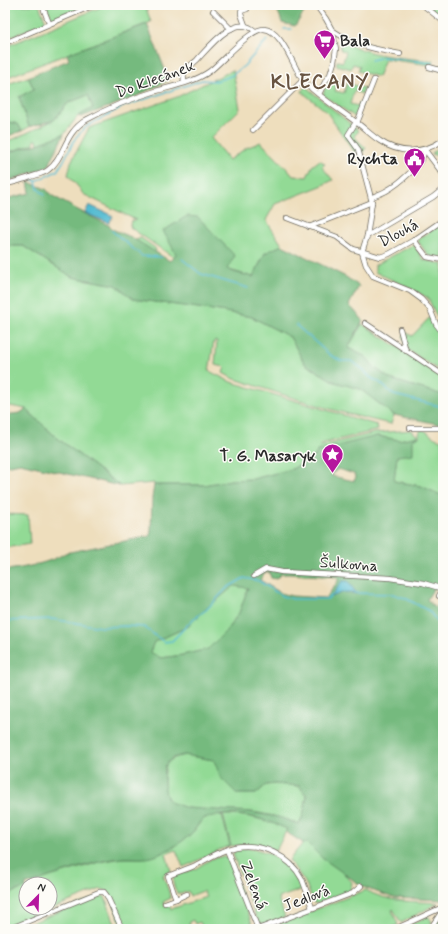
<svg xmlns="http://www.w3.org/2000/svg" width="448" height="934" font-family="Mynerve,sans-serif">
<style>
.green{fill:#92da95;stroke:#5e8260}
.forest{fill:#75ba7e;stroke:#507254;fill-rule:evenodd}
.water{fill:#53bbd1;stroke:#3f737e}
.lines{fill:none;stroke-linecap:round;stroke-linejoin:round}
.stream{stroke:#53bbd1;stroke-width:1.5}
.street-casing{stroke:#6f6a5e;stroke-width:6}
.street{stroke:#fff;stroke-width:4.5}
.labels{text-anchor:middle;stroke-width:3;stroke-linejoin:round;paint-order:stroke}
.poi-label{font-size:16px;font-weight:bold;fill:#2b2b2b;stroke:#fdfcf7;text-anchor:end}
.street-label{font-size:16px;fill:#2b2b2b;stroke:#fdfcf7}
.district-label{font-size:20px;font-weight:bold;letter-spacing:1px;fill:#685442;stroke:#fdfcf7}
</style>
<rect width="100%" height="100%" fill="#fdfcf7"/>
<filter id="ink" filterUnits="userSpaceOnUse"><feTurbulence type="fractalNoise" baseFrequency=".025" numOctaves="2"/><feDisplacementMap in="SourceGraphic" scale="8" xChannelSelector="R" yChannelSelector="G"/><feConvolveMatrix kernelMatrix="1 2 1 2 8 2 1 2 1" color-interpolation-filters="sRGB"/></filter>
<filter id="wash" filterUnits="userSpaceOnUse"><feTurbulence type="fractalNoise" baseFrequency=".012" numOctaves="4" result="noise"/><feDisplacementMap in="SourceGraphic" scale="16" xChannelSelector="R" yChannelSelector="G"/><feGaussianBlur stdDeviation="0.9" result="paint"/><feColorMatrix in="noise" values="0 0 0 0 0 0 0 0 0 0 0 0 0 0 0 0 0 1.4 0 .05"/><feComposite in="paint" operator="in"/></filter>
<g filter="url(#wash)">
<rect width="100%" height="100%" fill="#eedebd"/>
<!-- green -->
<g class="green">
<path d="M5,5H39L46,22L5,39Z"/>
<path d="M46,5H87L52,20Z"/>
<path d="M106,5H145L151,22L5,78V47Z"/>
<path d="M427,5H443V17Z"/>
<path d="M339,39C370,57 397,57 432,61L433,59V63L431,65L385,59L378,77L358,71L360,66L353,64L351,69L336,65L337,61L343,62L346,52L341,50Z"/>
<path d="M233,70L240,109L211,138L229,160L246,148L261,142C271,154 283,163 293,176L307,177L312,166L320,160L325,164L322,167L333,180L321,186L275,204L266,220L282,245L265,253L253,277L176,254L173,257L131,228L130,225L131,221L136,220L83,194L80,189L68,175L71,162L89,128L177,97Z"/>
<path d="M28,77L34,89L19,97L29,127L22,131L18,124L5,121V85Z"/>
<path d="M332,78L338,80L335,91L344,93L347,83L364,88L362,94L354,91L350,104L358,106L359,103L362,104L355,117L323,95L326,84Z"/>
<path d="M305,86L359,131L354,136L357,139V140L366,148L361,154L355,153L326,111L302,92Z"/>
<path d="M88,95L93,108L78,116L64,134L38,144L37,140H34V144L9,152V150L5,151V154V141L14,139L54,120L68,103Z"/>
<path d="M443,145V155H433L432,153Z"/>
<path d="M443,223V258L429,256L417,240Z"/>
<path d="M141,238L155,248L156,251L154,254L135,241L138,239Z"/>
<path d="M413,245H414L424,260L443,264V321H439L428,298L414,290L375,272V265Z"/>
<path d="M5,246H23L72,277L116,285L133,299L220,311L252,317L290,337L305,364L335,382L360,389L394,415L391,424C337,413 284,395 232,378L223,373L225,367L215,365L217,341H214L209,371L231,382L377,425L378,430L320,444L321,446L375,433L412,430L414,433L418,436L399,440L377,436L315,456L292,469L253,479L231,480L204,485H154V483L120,486L57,438L26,409L5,405Z"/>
<path d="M430,317L437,330L443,336V373L408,350L403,336L406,333L412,336Z"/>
<path d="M362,324L443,376V395L390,379L374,367L366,357L348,348Z"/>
<path d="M421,429C432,433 431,439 443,440V496L421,486L394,481L397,456L413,439L419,437V434Z"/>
<path d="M5,514L28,515L30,544L5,548Z"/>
<path d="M234,585L248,588L239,613L226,631L208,649L183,655L161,658L149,652L154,642L189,626L207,608Z"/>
<path d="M443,601V623L435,608Z"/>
<path d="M184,755L214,760L221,778L237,794H256L266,785L275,784L299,786L307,796L303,816L299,824C283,818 268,814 251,812C233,810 181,813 169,801C162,794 164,780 165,771C165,760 174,758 184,755Z"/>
<path d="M222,815L230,846C213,851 199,861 183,867L176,850L166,854L171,871L163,875L171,898L163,902L165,906L169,904L171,910L174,908L206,897L203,891L190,896L188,891L181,894L178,893C174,889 171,880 175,876L195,869L211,859L224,856L229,860L254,929H203L200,922L195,924L193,920L189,922L191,929H123L110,894L107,891L101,889L5,927V896L26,887V908H50V884H32L42,879L100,862L122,858H142L173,848L192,833L202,820L207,817Z"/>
<path d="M223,815C246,814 267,820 287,829L276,851C259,844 249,844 231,846Z"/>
<path d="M303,843H307L322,858L338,868L352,882L350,893L319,904L314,903L305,882L289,860Z"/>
<path d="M249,848C275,852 293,865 303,889L278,898L285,917C276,920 264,928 257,920L233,854L236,849Z"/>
<path d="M366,890C388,903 414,901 438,903L401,923L393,909L392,910L398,925L388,929H265Z"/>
<path d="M101,895L105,897L117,929H16Z"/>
<path d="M443,914V929H432Z"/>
<path d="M428,916L432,922L427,929H401Z"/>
</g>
<!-- forest -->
<g class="forest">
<path d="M261,5H307V8L295,26L282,23C277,5 275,10 261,5Z"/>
<path d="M147,24L169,80L133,98L81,117L78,116L93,108L88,95L68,103L54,120L29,127L19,97L34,89L28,77L69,60L67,54Z"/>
<path d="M5,121L18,124L22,131L5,137Z"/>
<path d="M64,134L48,167L11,180H5V154L6,155H10L9,152L38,144Z"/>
<path d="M28,182L46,189L51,195L78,210L110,226L114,230L131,237L170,261L176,254L163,231L187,216L198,217L235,256L227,269L234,272L253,277L265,253L282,245L346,277L359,286L349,305L363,320L348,348L366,357L374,367L390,379L443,395V425L394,415L360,389L335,382L305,364L290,337L252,317L220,311L133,299L116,285L72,277L23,246H5V199L30,193Z"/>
<path d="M26,409L56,437L120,486L20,463L5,466V415L20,413Z"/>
<path d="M377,436L399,440L418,436L419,437L413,439V454L397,456L394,481L421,486L443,496V591L434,588L427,599L440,615L443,623V900L394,898L363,887L322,858L307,843H303L286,832L287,829C264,819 239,811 214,816C210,817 205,817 202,820C198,823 196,830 191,834C181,843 168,851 155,856C145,860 133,857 122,858C98,860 72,870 49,877C41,880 34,884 26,884V887L5,896V570C21,569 53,562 65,553L150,536L151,530L152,498L154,485H204L231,480L253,479L292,469L315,456L317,451ZM338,469L354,474L356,477L354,481L332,476L333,473ZM265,572H269L271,578L276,579L281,574H290L338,577V581L326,598L292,596L281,593L260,580ZM234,586L248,588L239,613L226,631L208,649L183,655L161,658L150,652L154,642L189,626L207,608ZM184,755L214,760L221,778L237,794H256L266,785L275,784L299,786L307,796L303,816L299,824L278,817L250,812L187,808L170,802L166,795L164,783L165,766L172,758Z"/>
</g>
<!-- water -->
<g class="water">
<path d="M89,205L113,216L109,223L85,213Z"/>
<path d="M342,581H348L357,594L345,592L331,597Z"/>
</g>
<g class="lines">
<!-- stream -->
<g class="stream">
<path d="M284,29H291"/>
<path d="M371,60L383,57L433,63"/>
<path d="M31,179L36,181L38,189L45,195"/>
<path d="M36,181L57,171L63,162L76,137L87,126L122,107L202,80L216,81L231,76L244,66L267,40"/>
<path d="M111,230L142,256L162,257"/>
<path d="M182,259L201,274L248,288"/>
<path d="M296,325L330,355L341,361H351L360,367L371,378L379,382L394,395L443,407"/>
<path d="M355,593L393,594L405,598L429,611L443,629"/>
<path d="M5,621L52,619L101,627L126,626L144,627L164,642L172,641L193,619L206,610L227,588L244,578L259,581L282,596L293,599H328L332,595"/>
</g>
</g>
</g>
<g filter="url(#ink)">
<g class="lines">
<defs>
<g id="street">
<path d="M42,5L49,23"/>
<path d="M316,5L326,19L332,30L336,49L334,62L330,75L326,80L319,94"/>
<path d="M423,5L443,21"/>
<path d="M213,11L231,29"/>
<path d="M245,25L241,14V11L247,9"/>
<path d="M332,30C357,47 371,48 400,54"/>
<path d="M5,43L94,5"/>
<path d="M429,67L443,71"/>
<path d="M184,82C184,80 183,76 184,73C186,68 194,63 197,60C210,46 235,13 255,31"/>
<path d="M356,122L348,135L358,149L372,202L367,236L362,252L366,265L373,276L410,291L421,299L430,309L436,324L443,333"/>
<path d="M357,123L374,80"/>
<path d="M253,130L303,80"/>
<path d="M425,150L443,174"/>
<path d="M5,184C13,183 21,180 28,178C35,175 43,174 48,170C65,158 63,134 86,120C108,108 133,98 156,91C174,86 195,82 210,71C222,62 251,28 264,29C282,30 293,67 303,80C306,83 309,86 312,89C326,101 341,111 356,122C364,128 371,135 380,141C399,154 424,154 443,140"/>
<path d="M371,198C375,195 381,194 386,191C397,185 425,163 424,150"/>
<path d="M287,218L337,237L353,249L380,257L389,254L414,240L443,220"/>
<path d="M309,227L372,202"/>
<path d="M367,236L433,197L443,189"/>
<path d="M414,240L427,257L443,260"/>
<path d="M365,323L443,375"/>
<path d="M400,329L406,351"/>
<path d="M410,428H443"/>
<path d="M254,576L266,569L282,572L390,578L423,583L443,589"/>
<path d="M439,596L443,588"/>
<path d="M227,850L258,929"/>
<path d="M187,894L176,899L168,876C177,872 188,869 196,865C209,858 221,850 235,847C261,842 290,856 302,879C306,889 309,898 312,908"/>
<path d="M165,903L176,899"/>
<path d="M9,929L99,892H104L107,896L122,929"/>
<path d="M258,929L353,893L361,886"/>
<path d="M395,929L443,907"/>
<path d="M430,929L443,910"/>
</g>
</defs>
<!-- street casing -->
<use href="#street" class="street-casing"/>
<!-- street -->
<use href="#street" class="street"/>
</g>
</g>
<!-- icons -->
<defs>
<symbol id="supermarket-pin" viewBox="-11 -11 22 30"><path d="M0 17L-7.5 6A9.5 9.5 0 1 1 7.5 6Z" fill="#b5179e" stroke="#fdfcf7"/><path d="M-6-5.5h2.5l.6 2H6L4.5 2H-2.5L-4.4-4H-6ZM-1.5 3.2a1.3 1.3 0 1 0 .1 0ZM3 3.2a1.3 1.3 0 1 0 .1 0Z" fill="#fff"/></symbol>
<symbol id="civic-pin" viewBox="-11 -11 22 30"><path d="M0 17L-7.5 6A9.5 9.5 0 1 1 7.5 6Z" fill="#b5179e" stroke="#fdfcf7"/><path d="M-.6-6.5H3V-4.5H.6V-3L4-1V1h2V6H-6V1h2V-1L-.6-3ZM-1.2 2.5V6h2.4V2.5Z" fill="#fff"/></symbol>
<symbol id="sight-pin" viewBox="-11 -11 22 30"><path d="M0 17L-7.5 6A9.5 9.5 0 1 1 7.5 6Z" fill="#b5179e" stroke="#fdfcf7"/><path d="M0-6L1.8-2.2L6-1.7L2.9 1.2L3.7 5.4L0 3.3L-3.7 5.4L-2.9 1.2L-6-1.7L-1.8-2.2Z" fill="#fff"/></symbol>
</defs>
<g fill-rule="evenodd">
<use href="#supermarket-pin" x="312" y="28" width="25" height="34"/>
<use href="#civic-pin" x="402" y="146" width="25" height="34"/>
<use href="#sight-pin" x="320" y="442" width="25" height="34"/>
</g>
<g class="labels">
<!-- poi labels -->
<g class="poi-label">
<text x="340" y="46" text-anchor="start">Bala</text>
<text x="398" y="164">Rychta</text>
<text x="316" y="461">T. G. Masaryk</text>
</g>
<!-- street labels -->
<g class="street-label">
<text transform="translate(155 78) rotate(-20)" y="6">Do Klecánek</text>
<text transform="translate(398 232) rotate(-28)" y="6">Dlouhá</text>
<text transform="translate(349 563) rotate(4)" y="6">Šulkovna</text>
<text transform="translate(255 885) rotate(69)" y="6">Zelená</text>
<text transform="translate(306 897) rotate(-21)" y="6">Jedlová</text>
</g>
<!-- district labels -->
<g class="district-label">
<text x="320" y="88">KLECANY</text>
</g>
</g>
<!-- margin -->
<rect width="448" height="934" fill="none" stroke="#fdfcf7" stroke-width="20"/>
<!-- north arrow -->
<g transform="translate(38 896) rotate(23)"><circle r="19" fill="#fdfcf7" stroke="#a9a8a5"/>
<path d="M0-3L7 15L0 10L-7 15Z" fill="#b5179e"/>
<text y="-6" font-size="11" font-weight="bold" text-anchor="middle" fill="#2b2b2b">N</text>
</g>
</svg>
